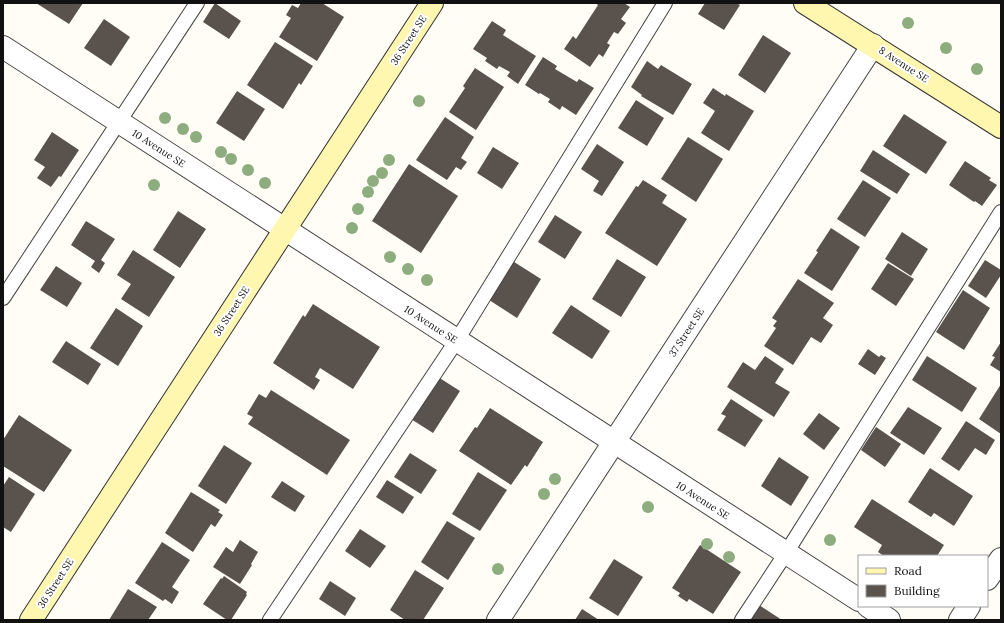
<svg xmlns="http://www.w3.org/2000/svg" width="1004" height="623" font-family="Lora,serif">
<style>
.building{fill:#5a524d}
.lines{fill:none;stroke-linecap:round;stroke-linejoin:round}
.lane-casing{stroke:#444;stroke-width:16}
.street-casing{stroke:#444;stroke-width:24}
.secondary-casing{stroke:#333;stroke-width:24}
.lane{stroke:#fff;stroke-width:14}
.street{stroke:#fff;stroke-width:22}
.secondary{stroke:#fff6b0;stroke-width:22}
.tree{fill:#8dad7f}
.labels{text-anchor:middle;stroke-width:4;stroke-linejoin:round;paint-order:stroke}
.street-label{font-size:10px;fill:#111;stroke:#fff}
</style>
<rect width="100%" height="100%" fill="#fffdf5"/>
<!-- building -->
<g class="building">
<path d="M36,3H83L69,24Z"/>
<path d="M215,3L241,21L229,39L203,22Z"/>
<path d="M301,3H322L344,17L317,61L279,37L291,18L286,15L292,5L298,8Z"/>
<path d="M595,3H624L630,7L621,19L626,23L618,34L614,32L607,43L610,45L603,57L599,54L590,67L564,49L573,36L576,39L598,5Z"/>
<path d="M705,3H736L740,5L724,30L698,14Z"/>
<path d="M104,19L130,37L111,66L84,48Z"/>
<path d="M492,21L506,30L503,35L536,56L518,84L507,76L510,72L499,66L497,69L485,61L487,58L473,49Z"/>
<path d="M763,35L791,53L765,93L738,75Z"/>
<path d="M275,42L313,66L301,85L299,83L283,109L247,85Z"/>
<path d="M543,57L557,66L555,69L577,82L579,79L594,88L576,115L562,106L560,110L548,102L550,99L540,93L539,94L525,85Z"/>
<path d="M647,61L658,69L661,65L692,84L673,115L641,96L642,95L631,87Z"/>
<path d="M475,68L504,87L476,130L449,112L465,88L463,86Z"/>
<path d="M713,88L725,96L726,94L754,111L729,151L701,133L715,111L703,103Z"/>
<path d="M237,91L265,109L244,141L216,123Z"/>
<path d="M636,100L664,118L647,146L618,128Z"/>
<path d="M904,114L947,142L926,174L883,146Z"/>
<path d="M445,117L474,137L461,158L467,162L461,170L456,167L447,180L416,160Z"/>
<path d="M52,132L79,150L61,177L59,176L51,187L37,178L45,167L34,160Z"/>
<path d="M688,137L723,159L696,202L661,179Z"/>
<path d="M597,144L624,162L602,196L593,191L599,181L581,169Z"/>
<path d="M493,147L519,163L502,189L477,173Z"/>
<path d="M873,150L910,174L897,194L860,171Z"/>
<path d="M965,161L991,178L989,180L997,185L982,206L975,201L974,202L949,185Z"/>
<path d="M409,164L458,196L421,253L372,221Z"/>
<path d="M643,180L667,195L662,203L687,219L657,266L605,233L636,186L638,187Z"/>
<path d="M863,180L891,198L865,237L837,219Z"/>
<path d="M178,211L206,229L180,268L153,250Z"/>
<path d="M555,215L582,232L565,259L538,242Z"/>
<path d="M86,221L115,239L101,260L105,263L99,273L91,267L95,261L71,245Z"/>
<path d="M831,228L860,247L832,291L804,273L818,252L816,251Z"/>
<path d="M902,232L928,249L911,276L885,259Z"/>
<path d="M133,250L175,277L149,317L121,299L131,284L117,275Z"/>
<path d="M617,259L646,277L621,317L592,299Z"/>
<path d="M511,260L541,279L517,318L486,298Z"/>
<path d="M985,260L1001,270V275L986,298L968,286Z"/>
<path d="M888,263L914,279L896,306L871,289Z"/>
<path d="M56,266L82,283L67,307L40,290Z"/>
<path d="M798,279L834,303L823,318L833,325L821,343L811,337L793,365L764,346L776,328L773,326L777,321L772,318Z"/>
<path d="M963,290L990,308L964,350L936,332Z"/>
<path d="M313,304L380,347L353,389L320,368L315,377L320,380L314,390L273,363L303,315L305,317Z"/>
<path d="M571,305L610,331L592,359L552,333Z"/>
<path d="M116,308L143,326L118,366L90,348Z"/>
<path d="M66,341L101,364L88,385L52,362Z"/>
<path d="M1001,342V372L990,365L995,357L992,356Z"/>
<path d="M868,349L879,357L881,355L886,358L875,375L858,364Z"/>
<path d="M765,356L784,369L775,383L790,392L774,417L727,387L743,362L755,370Z"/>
<path d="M927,356L977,388L962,412L912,380Z"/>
<path d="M438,377L460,391L433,433L411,419Z"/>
<path d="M1001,384V434L979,419Z"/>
<path d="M271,390L350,440L327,475L248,424L253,417L247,414L259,394L266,398Z"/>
<path d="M731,399L763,420L745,447L717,430L726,416L721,414Z"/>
<path d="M908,407L942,428L924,455L890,433Z"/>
<path d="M490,408L543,442L527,467L525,465L511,485L459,451L475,427L477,428Z"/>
<path d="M819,413L840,428L824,450L803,434Z"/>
<path d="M19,415L72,450L44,492L3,466V440Z"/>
<path d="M966,421L995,440L986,455L975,448L959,471L941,459Z"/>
<path d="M876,427L901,444L885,467L861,450Z"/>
<path d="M224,445L252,463L226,504L198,486Z"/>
<path d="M410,453L437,470L421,494L394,477Z"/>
<path d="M779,457L809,477L791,506L761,486Z"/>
<path d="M930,468L973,496L954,526L934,513L931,517L908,502Z"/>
<path d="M478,472L507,490L480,531L452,514Z"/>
<path d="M9,477L35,494L11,532L3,527V486Z"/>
<path d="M387,480L414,497L403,514L376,497Z"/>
<path d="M282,481L305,496L295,512L271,497Z"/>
<path d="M191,492L220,510L218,512L223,515L215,527L211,524L193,552L165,533Z"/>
<path d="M872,499L944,545L937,556H884L878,552L882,545L854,527Z"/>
<path d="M447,521L475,538L448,580L421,562Z"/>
<path d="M360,529L386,546L370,568L345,551Z"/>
<path d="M240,540L258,552L251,564L252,565L240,584L213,567L226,547L233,552Z"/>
<path d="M162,542L190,560L172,587L179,592L172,604L165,599L163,601L135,583Z"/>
<path d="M700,545L741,572L713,614L689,599L687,602L678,596L680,593L672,588Z"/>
<path d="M614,559L643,577L618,616L589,598Z"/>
<path d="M415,570L444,588L423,620H405L390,610Z"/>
<path d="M224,576L247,592L246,594L247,595L231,620H227L203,604L221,578L222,579Z"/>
<path d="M330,581L356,598L345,616L319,599Z"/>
<path d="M128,589L157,607L148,620H109Z"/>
<path d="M759,605L782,620H748Z"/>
<path d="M582,609L599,620H575Z"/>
</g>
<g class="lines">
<defs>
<g id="lane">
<path d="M3,298L197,3"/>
<path d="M270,620L457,340L665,3"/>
<path d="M742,620L786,553L1001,212"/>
</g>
<g id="street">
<path d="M3,47L859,600"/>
<path d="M987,579L1001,559"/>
<path d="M868,606L889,620"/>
<path d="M498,620L873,45"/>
<path d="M960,620L969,606"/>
</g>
<g id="secondary">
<path d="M805,3L1001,127"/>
<path d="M31,620L432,3"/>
</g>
</defs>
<!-- lane casing -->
<use href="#lane" class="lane-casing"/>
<!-- street casing -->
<use href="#street" class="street-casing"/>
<!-- secondary casing -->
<use href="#secondary" class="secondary-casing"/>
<!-- lane -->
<use href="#lane" class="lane"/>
<!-- street -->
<use href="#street" class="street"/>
<!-- secondary -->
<use href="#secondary" class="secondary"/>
</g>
<!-- trees -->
<g class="tree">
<circle cx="908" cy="23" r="6"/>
<circle cx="946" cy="48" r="6"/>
<circle cx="977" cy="69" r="6"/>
<circle cx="419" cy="101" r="6"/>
<circle cx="165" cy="118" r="6"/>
<circle cx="183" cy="129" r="6"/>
<circle cx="196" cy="137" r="6"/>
<circle cx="221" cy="152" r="6"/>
<circle cx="231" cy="159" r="6"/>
<circle cx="389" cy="160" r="6"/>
<circle cx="248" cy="170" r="6"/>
<circle cx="382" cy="173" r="6"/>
<circle cx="373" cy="181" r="6"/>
<circle cx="265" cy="183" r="6"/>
<circle cx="154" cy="185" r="6"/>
<circle cx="368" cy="192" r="6"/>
<circle cx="358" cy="209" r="6"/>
<circle cx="352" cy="228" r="6"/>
<circle cx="390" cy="257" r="6"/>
<circle cx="408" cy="269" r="6"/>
<circle cx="427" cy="280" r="6"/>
<circle cx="555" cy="479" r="6"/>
<circle cx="544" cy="494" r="6"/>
<circle cx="648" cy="507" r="6"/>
<circle cx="830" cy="540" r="6"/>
<circle cx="707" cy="544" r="6"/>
<circle cx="729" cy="557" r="6"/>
<circle cx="498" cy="569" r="6"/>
</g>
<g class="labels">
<!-- street labels -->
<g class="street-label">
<text transform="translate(408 40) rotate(-57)" y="4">36 Street SE</text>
<text transform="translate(904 64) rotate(33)" y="4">8 Avenue SE</text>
<text transform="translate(159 148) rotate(33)" y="4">10 Avenue SE</text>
<text transform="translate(231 311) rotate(-57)" y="4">36 Street SE</text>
<text transform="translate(431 324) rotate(33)" y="4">10 Avenue SE</text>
<text transform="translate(686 332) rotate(-57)" y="4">37 Street SE</text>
<text transform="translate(703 500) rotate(33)" y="4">10 Avenue SE</text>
<text transform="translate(55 583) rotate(-57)" y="4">36 Street SE</text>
</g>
</g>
<!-- border -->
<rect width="1004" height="623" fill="none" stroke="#111111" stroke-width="8"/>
<!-- legend -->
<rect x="858" y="555" width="130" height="52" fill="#ffffff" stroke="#a0a0a0"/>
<rect x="866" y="568" width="20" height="6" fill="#fff6b0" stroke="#a0a0a0"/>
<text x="894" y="575" font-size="12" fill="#111111">Road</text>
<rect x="866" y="585" width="20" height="12" fill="#5a524d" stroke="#a0a0a0"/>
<text x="894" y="595" font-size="12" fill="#111111">Building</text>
</svg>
